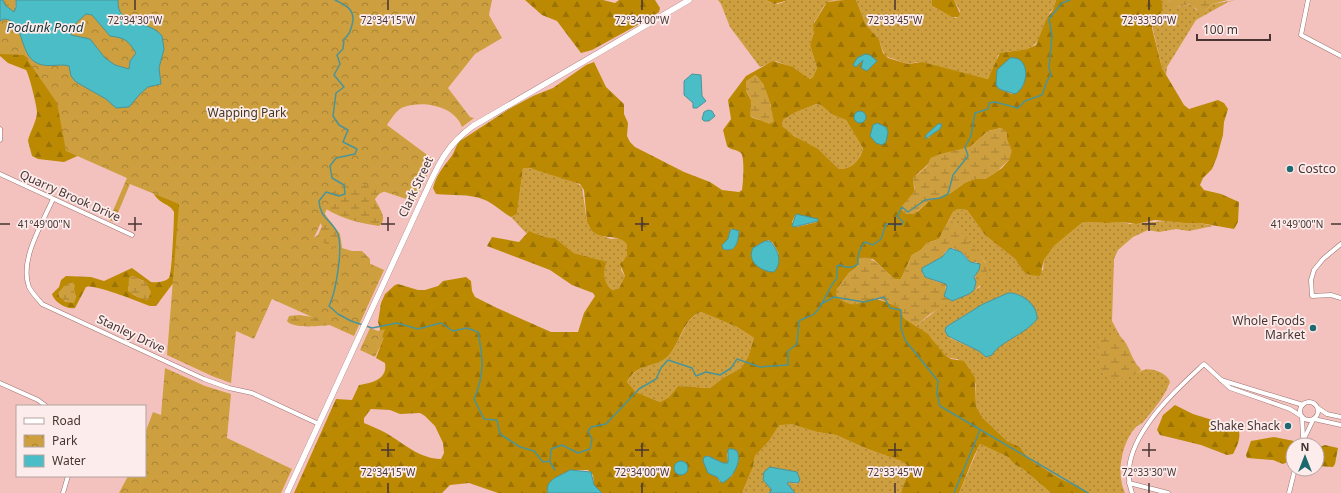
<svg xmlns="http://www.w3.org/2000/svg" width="1341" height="493" font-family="'Noto Sans',sans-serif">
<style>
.grass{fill:url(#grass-dots);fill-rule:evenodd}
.forest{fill:url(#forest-firs);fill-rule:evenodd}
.wetland{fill:url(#wetland-marsh)}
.park{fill:url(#park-crowns)}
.water{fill:#4bbdc6;stroke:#4a949a;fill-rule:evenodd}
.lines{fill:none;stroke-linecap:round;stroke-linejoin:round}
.stream{stroke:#4a949a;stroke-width:1.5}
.street-casing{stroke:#9c716e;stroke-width:5}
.secondary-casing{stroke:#9c716e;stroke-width:6}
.street{stroke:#fff;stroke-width:4}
.secondary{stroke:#fff;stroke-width:5.5}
.ticks{fill:none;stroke:#483533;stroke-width:1.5}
.poi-dot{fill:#1c696f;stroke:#fceceb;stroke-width:1.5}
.labels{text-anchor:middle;stroke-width:3.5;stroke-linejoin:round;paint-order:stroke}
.park-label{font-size:12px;fill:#42361f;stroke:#fceceb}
.poi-label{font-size:12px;fill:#483533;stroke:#fceceb;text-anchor:end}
.street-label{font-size:12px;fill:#483533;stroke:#fceceb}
.water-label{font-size:13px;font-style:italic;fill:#16383b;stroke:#fceceb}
.ticks-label{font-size:10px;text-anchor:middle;fill:#483533;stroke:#fceceb;stroke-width:3.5;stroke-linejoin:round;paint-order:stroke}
</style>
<defs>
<pattern id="grass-dots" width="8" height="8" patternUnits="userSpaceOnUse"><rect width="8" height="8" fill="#cd9f3e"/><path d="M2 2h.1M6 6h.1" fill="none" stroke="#a88235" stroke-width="1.8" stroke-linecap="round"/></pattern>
<pattern id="forest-firs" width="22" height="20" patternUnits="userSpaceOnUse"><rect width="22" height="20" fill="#bb8a02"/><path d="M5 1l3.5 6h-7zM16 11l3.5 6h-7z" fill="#9a7205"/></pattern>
<pattern id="wetland-marsh" width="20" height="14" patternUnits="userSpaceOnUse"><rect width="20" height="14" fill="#cd9f3e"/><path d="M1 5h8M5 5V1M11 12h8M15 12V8" fill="none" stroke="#a88235"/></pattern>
<pattern id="park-crowns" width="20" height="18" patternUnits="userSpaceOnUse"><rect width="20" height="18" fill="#cd9f3e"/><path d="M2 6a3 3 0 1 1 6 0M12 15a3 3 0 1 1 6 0" fill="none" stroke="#a88235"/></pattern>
</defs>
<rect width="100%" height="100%" fill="#f3c2bf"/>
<!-- grass -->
<g class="grass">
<path d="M718,0H766L771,3L778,4L789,0H844C839,1 834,0 830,1C822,4 820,16 814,22V32L810,45L817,68L813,77L810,79L796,69L776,61L760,67L730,27L721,4Z"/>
<path d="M856,0H932V6L935,8L955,18L958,17L960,11L954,0H1056L1053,10L1050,12C1044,28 1041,48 1022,50C1013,51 1005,51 998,55L996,65L988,79L918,62L908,64L885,56L880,43L866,25Z"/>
<path d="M1161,0H1170L1169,2L1178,7L1191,4L1196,10L1205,11L1212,4L1236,0L1228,2L1196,20L1167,67L1166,75L1162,68L1152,25L1160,15Z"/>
<path d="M816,104L821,105L846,120L863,147C861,159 851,170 839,169L823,154L785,130L782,126L783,120L794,113Z"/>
<path d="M523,168C531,166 577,180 582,187L587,222L594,233L611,239L620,238L627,243V257L622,261L621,270L625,276L619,288L613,290L605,283L600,260L574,253L555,238L545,237L532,232L526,233L511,217L517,214Z"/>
<path d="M958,209L967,210L985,235L1015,259L1024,272L1043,270L1044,260L1054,246L1083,222L1108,223L1124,222L1130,224L1165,221L1184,223H1200L1213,226L1189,231L1176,229L1159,232L1148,230L1133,237L1118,250L1114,259L1112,321L1120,336L1098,350L1102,372L1104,375L1140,372C1147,365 1168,373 1170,382C1165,396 1154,409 1145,420C1142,424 1138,425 1135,428C1121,444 1116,475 1125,493H1091L1059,478L1028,458L1020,447L1007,441L982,417L976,406V384L958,359C944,359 941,350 933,340C929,335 921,330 916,326L947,302L956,299L980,287L986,263L972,247L950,218L953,212ZM1008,293C1025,292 1031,306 1037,319C1026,334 999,342 992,355L986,357L979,351L950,338L946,327L983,304Z"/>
<path d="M701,312L737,327L754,338L748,357L741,368L723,378L710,388L678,386L669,397L660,402L636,392L627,382C637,363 665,361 672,351C681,339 686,317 701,312Z"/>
<path d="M786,423L799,425L817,432L836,435L865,448L901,461L907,465C909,477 903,482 901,493H795L787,484L789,482L797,484L798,474L769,493H742L753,467L755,456L769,441L779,424Z"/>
<path d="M980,444L1008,457L1014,464L1023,469L1051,493H959Z"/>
</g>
<!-- forest -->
<g class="forest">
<path d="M310,0L174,282L156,306H150C140,302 92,283 86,287L75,308C67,310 54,302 52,294L59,287L61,280L66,276L91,277L104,281L132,268L151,282C156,283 165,282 169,278C172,274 174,221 174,212C170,203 160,206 152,191L82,154L64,162L38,159L32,156L28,141C29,134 37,121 37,112C37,106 29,74 26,70L8,63L0,56V21ZM132,276L144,281L148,300C140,297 133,297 128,289ZM63,289L74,290L76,298L66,302L59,296V292Z"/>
<path d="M525,0H603L615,3L619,0H655L660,8L659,12L652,17L592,50L581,53L557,21L542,15Z"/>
<path d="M766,0H789L774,4Z"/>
<path d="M844,0H856L866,25L879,40L883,53L888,58L908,64L922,62L988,79L1000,53L1027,49L1036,45L1047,18L1053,10L1056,0H1161C1165,10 1160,15 1153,22L1152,28L1162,68L1184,105L1189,109L1218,100L1224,103L1228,109L1224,122L1223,135L1217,157L1212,169L1203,178L1200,185L1204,190L1221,194L1239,202L1238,222L1234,229L1200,223H1184L1155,220L1136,224L1124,222L1108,223L1083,222L1054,246L1044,260L1040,276L1030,275L1024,272L1015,259L985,235L967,210L958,209L953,212L939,239L927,243L921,250L912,255L901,279H894L873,259L860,258L857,267L849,273L837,289C859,295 881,298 900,308L904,318L928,334L945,355L951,359L964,361L975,378L976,406L982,417L1007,441L1020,447L1028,458L1037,464L1059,478L1091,493H1051L1023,469L1014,464L1008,457L980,444L974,456L959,493H901C903,482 909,477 907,465L901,461L865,448L836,435L817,432L792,424L779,425L769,441L755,456L753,467L742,493H602L594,485L593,475L588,470H570L553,479L547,490L548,493H498L469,483L450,485L442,493H294L336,399L352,400L359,385C371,383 388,380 385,363L376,358L383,339L379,334L380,329L378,322L381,303L385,294L395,285L398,284L418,290H425L438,286L443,281L466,277L471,281L472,291L475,297L497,308L551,332H578L584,313L595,296L593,293L572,285L550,270L487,246L492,237L519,242L529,231L545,237L555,238L574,253L604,261L606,264C602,273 604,285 613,290L619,288L625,276L620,264L627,256V244C618,233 603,241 592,231L587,222L584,190L580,184L530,168H523L517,214L511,217C502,212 494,204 485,200C468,193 453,196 436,194L433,188C436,176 443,167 451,157C455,152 455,146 460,141L509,109L533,96L553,88L586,65L594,62L606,87L624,104V114L628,123L627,136L630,142L635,147L684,172L710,182L722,190L739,192L742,190C743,184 745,157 741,153C736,149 730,150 727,146L723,130L731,119L728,100L746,76L773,61L793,67L810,79L813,77L817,68L810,45L814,32L813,25L827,2ZM1006,62L1026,74L1023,86L1012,94L999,89C995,74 995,73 1006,62ZM755,75L763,84L771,106L759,120L751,117V100L746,91ZM816,104L821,105L832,114L846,120L863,148C861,159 851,170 839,169L818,149L794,136L782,126L783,120L794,113ZM936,126L941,127L928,138L926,135ZM1001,128L1008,142L1009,160L1002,168L985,179H975L966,182L949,194L930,200L917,212L909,199L915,191C909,170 924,175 931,158L970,147L988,131ZM796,214L817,222L797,227L792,222ZM731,229L739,231L737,243L733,249L724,250L722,245L728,239ZM769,240L773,243L779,254L757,245ZM701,312L737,327L754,338L748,357L741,368L723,378L710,388L678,386L669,397L660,402L636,392L627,382C637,362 656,368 668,356C680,344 683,318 701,312ZM371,409L390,410L400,414L420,413L425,416L435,426L443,443L444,453L441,459C420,459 403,443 386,433C379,429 371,426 364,423V418ZM727,453L739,460L732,476L720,482L717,477L710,474L708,456L723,463H728Z"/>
<path d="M932,0H954L960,14L958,17H952L932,6Z"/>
<path d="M1175,405L1193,414L1238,428C1242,436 1237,447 1233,454L1227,455L1201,445L1160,435L1157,430L1163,415Z"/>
<path d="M1274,437L1294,441L1288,462L1283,464L1273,460L1247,458L1246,455L1251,441Z"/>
<path d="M1325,445L1338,448L1335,464L1333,467L1317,466V448Z"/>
</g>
<!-- wetland -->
<g class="wetland">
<path d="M3,0H16L15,12H12L5,5Z"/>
<path d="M1170,0H1228L1212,4L1205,11L1201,13L1190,4L1173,8L1169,4Z"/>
<path d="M755,75C766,81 772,110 774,122L769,124L750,116L751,100L746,91V81Z"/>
<path d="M386,125L385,191L379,194L375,199C378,207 389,218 379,226C359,223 343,219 326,209L324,213L340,234L342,248L352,251H362L370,259V264L330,325C320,326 293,329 287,321L289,316L299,315L313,317L312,239L318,235L322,226L312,209Z"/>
<path d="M1001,128L1007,132V139L1012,151L1009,160L994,174L985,179H975L966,182L949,194L930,200L914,214H905L901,209L902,206L915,191L913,178L926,167L931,158L940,154L970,147L988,131Z"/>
<path d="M950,218L988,266C986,277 984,284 974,290L977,262H970L964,254L953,248L946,251L942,257L922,270L923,275L935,281L946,284L945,297L952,301L930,314L916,326L904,318L900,308C895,306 880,298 875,298C860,299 859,310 843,301C838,298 836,297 836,292L837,289L849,273L857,267L860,258C873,254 885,272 894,279H901L912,255L921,250L927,243L939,239Z"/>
<path d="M132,276L146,282L151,292L148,300L139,298L128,291L129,278Z"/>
<path d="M72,282L75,285L74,290L76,298L74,303C67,303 62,300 58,294L64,286Z"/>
<path d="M1120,336C1131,346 1130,359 1140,368L1141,371L1119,380L1104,375L1100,369L1098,350V343L1101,338Z"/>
</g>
<!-- park -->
<g class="park">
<path d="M17,0H492L489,15L502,38L475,54L448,88L470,117L474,118L462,127C455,106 423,100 404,107C397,109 391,119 387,125L434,160L415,202L341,177L314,238L384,270L354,336L272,299L254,339L236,331L231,383L212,376L167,355L179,204L130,184L114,222L109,220L127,178L66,151L57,103L24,55L0,54V11L18,14Z"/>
<path d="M370,328L378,331L385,329L382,337L384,338L375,357L360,350Z"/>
<path d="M165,368L205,386L231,394L227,438L292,469L281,493H119L128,476H145V433L153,412L161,415Z"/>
</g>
<!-- water -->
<g class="water">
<path d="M0,0H3L5,5L14,12L16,7V0H118C116,27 149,19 162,36L164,49L159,68L161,84L148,87L140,94L129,107L116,108L106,99L76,82L71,76L69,66C58,63 46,69 35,62C19,52 24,20 4,19L0,21ZM86,14L92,15L110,36C125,38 128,40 136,53L130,61L129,69L115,65L105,58L90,39L71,35C71,25 80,20 86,14Z"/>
<path d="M865,54L870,55L877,61L867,71L861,68L863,60L856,67L853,65L857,58Z"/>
<path d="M1010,58C1030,55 1030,86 1015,94L999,89L996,85L997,70Z"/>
<path d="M692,74L701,75L702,96L706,101L697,108H693V103L684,95V81Z"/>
<path d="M708,110L712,111L715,116L709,121H704L702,119L704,112Z"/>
<circle cx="860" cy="117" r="6"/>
<path d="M877,123L886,127L888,132L886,142L882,145L876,143L870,136L873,125Z"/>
<path d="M938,124H942L940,129L925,139L926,135Z"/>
<path d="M796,214L818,219V221L794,227L792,226Z"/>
<path d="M733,229L739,231C738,242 736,253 723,249L722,245L728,239L730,231Z"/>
<path d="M765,241H770C778,250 783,262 774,272C762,272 746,262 753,248Z"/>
<path d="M950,248L961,252L970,262L980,264L979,270L974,277L976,282L974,290L969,294L952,301L944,296L947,287L946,284L925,277L922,271V268L942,257Z"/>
<path d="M1008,293C1021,292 1038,305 1037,319C1026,334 999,342 992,355L986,357L979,351L948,336L945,331L946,327L983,304Z"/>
<path d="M728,449H733L737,451C742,462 733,478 722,483L717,477L708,473L703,461L704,457L708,456L723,463H728Z"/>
<circle cx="681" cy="468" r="7"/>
<path d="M770,467L797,472L800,480L798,483L789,482L787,483L795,493H769L772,490L763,480L764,472Z"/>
<path d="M570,470L591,472L594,485L602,493H548C544,479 561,476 570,470Z"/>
</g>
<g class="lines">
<!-- stream -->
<g class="stream">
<path d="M335,0C348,6 356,11 352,25C350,32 349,35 344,39L343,49L337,55L340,64L334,75L344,87L336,93L333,116L339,125L348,130L343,142L357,149L355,154L336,158L330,166L332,178L344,185L345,194L339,196L326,192L319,201C320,218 330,219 337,232C344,245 336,292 329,306L338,314L351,321L372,328L397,323L418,329L441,323L453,331L467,328L478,332C483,358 485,374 474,399L484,419L497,420L500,434L520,447L534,451L543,462L550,461L551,449L562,445L578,453L590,449L592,439L588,431L591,427L606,424L639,389L656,379L661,368L668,360L692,368L696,376L706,372L720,375L731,368L737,359L760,367L788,365V351L797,344L799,321C803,318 810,317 814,314C824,306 827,288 837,278V266L840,265C846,268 853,268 858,264C857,256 860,248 865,242L873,245L881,239L886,224L901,225L903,222L897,216L902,207L908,212L925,200L940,198L948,194L953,175L968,156L965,147L971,136L975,113L988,109L989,103L995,102L1018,108L1025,101L1042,95L1047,81L1051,75L1049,68L1052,35L1049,19L1062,3L1070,0"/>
<path d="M821,304L834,297L864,302L884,297L890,308L901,310V328L905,340L938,381L937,394L940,406L1088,493"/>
<path d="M550,462L555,470"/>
<path d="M954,493L980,430"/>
</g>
<defs>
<g id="street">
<path d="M1308,0L1301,35L1341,56"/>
<path d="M0,129V140"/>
<path d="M0,174L132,235"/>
<path d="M53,199C42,224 19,260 29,287C32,293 38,299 42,304L204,379L229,388L252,393L319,424"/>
<path d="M1341,244L1323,259L1314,270L1311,280L1312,296L1331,295L1341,298"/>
<path d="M1221,380L1303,405"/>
<path d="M0,383L38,400L46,406"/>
<circle cx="1309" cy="411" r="9"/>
<path d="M1318,408L1327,414L1341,417"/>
<path d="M1302,417L1303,437"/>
<path d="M1314,419L1341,425"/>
<path d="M1301,445L1313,420"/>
<path d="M1129,483L1168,493"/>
<path d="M63,493L68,476"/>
<path d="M1132,493C1114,445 1173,393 1204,364L1230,388L1290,409L1301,416"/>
<path d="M1289,493L1295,469"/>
</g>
<path id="secondary" d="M287,493L422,200C437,168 444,147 473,126L689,0"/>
</defs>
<!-- street casing -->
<use href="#street" class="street-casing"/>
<!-- secondary casing -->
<use href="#secondary" class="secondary-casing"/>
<!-- street -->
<use href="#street" class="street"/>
<!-- secondary -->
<use href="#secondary" class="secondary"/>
</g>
<!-- ticks -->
<path class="ticks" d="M135,0V10M388,0V10M642,0V10M895,0V10M1149,0V10M135,217V231M388,217V231M642,217V231M895,217V231M1149,217V231M0,224H10M128,224H142M381,224H395M635,224H649M888,224H902M1142,224H1156M1331,224H1341M388,443V457M642,443V457M895,443V457M1149,443V457M381,450H395M635,450H649M888,450H902M1142,450H1156M388,483V493M642,483V493M895,483V493M1149,483V493"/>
<!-- markers -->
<g class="poi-dot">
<circle cx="1290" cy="169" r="4"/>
<circle cx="1313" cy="328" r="4"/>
<circle cx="1288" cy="426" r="4"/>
</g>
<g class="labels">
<!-- park labels -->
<g class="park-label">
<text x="247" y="117">Wapping Park</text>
</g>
<!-- poi labels -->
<g class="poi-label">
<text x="1298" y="173" text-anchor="start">Costco</text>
<text x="1305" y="325">Whole Foods<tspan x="1305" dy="14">Market</tspan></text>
<text x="1280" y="430">Shake Shack</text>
</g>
<!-- street labels -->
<g class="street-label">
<text transform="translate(416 187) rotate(-65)" y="4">Clark Street</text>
<text transform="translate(70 196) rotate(24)" y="4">Quarry Brook Drive</text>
<text transform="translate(131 334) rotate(25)" y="4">Stanley Drive</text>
</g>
<!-- water labels -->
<g class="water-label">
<text x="45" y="32">Podunk Pond</text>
</g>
</g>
<g class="ticks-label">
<text x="135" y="24">72°34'30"W</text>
<text x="388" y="24">72°34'15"W</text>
<text x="642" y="24">72°34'00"W</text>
<text x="895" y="24">72°33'45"W</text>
<text x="1149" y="24">72°33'30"W</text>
<text x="44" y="228">41°49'00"N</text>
<text x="1297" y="228">41°49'00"N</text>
<text x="388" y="476">72°34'15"W</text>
<text x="642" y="476">72°34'00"W</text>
<text x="895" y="476">72°33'45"W</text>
<text x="1149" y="476">72°33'30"W</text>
</g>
<!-- legend -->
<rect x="16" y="405" width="130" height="72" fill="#fceceb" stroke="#b4a3a1"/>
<rect x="24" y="418" width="20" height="6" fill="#ffffff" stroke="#b4a3a1"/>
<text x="52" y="425" font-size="12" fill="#483533">Road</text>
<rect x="24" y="435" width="20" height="12" fill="url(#park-crowns)" stroke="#b4a3a1"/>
<text x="52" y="445" font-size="12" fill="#483533">Park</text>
<rect x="24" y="455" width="20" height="12" fill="#4bbdc6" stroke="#b4a3a1"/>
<text x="52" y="465" font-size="12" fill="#483533">Water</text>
<!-- north arrow -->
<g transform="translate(1305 457)"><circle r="19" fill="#fceceb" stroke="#b4a3a1"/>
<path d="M0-3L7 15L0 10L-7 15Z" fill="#1c696f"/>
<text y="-6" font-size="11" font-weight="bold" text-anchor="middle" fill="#483533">N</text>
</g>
<!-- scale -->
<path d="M1197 34v6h73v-6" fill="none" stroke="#483533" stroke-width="2"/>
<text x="1203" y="34" font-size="12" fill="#483533" stroke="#fceceb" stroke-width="3" paint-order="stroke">100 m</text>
</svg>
